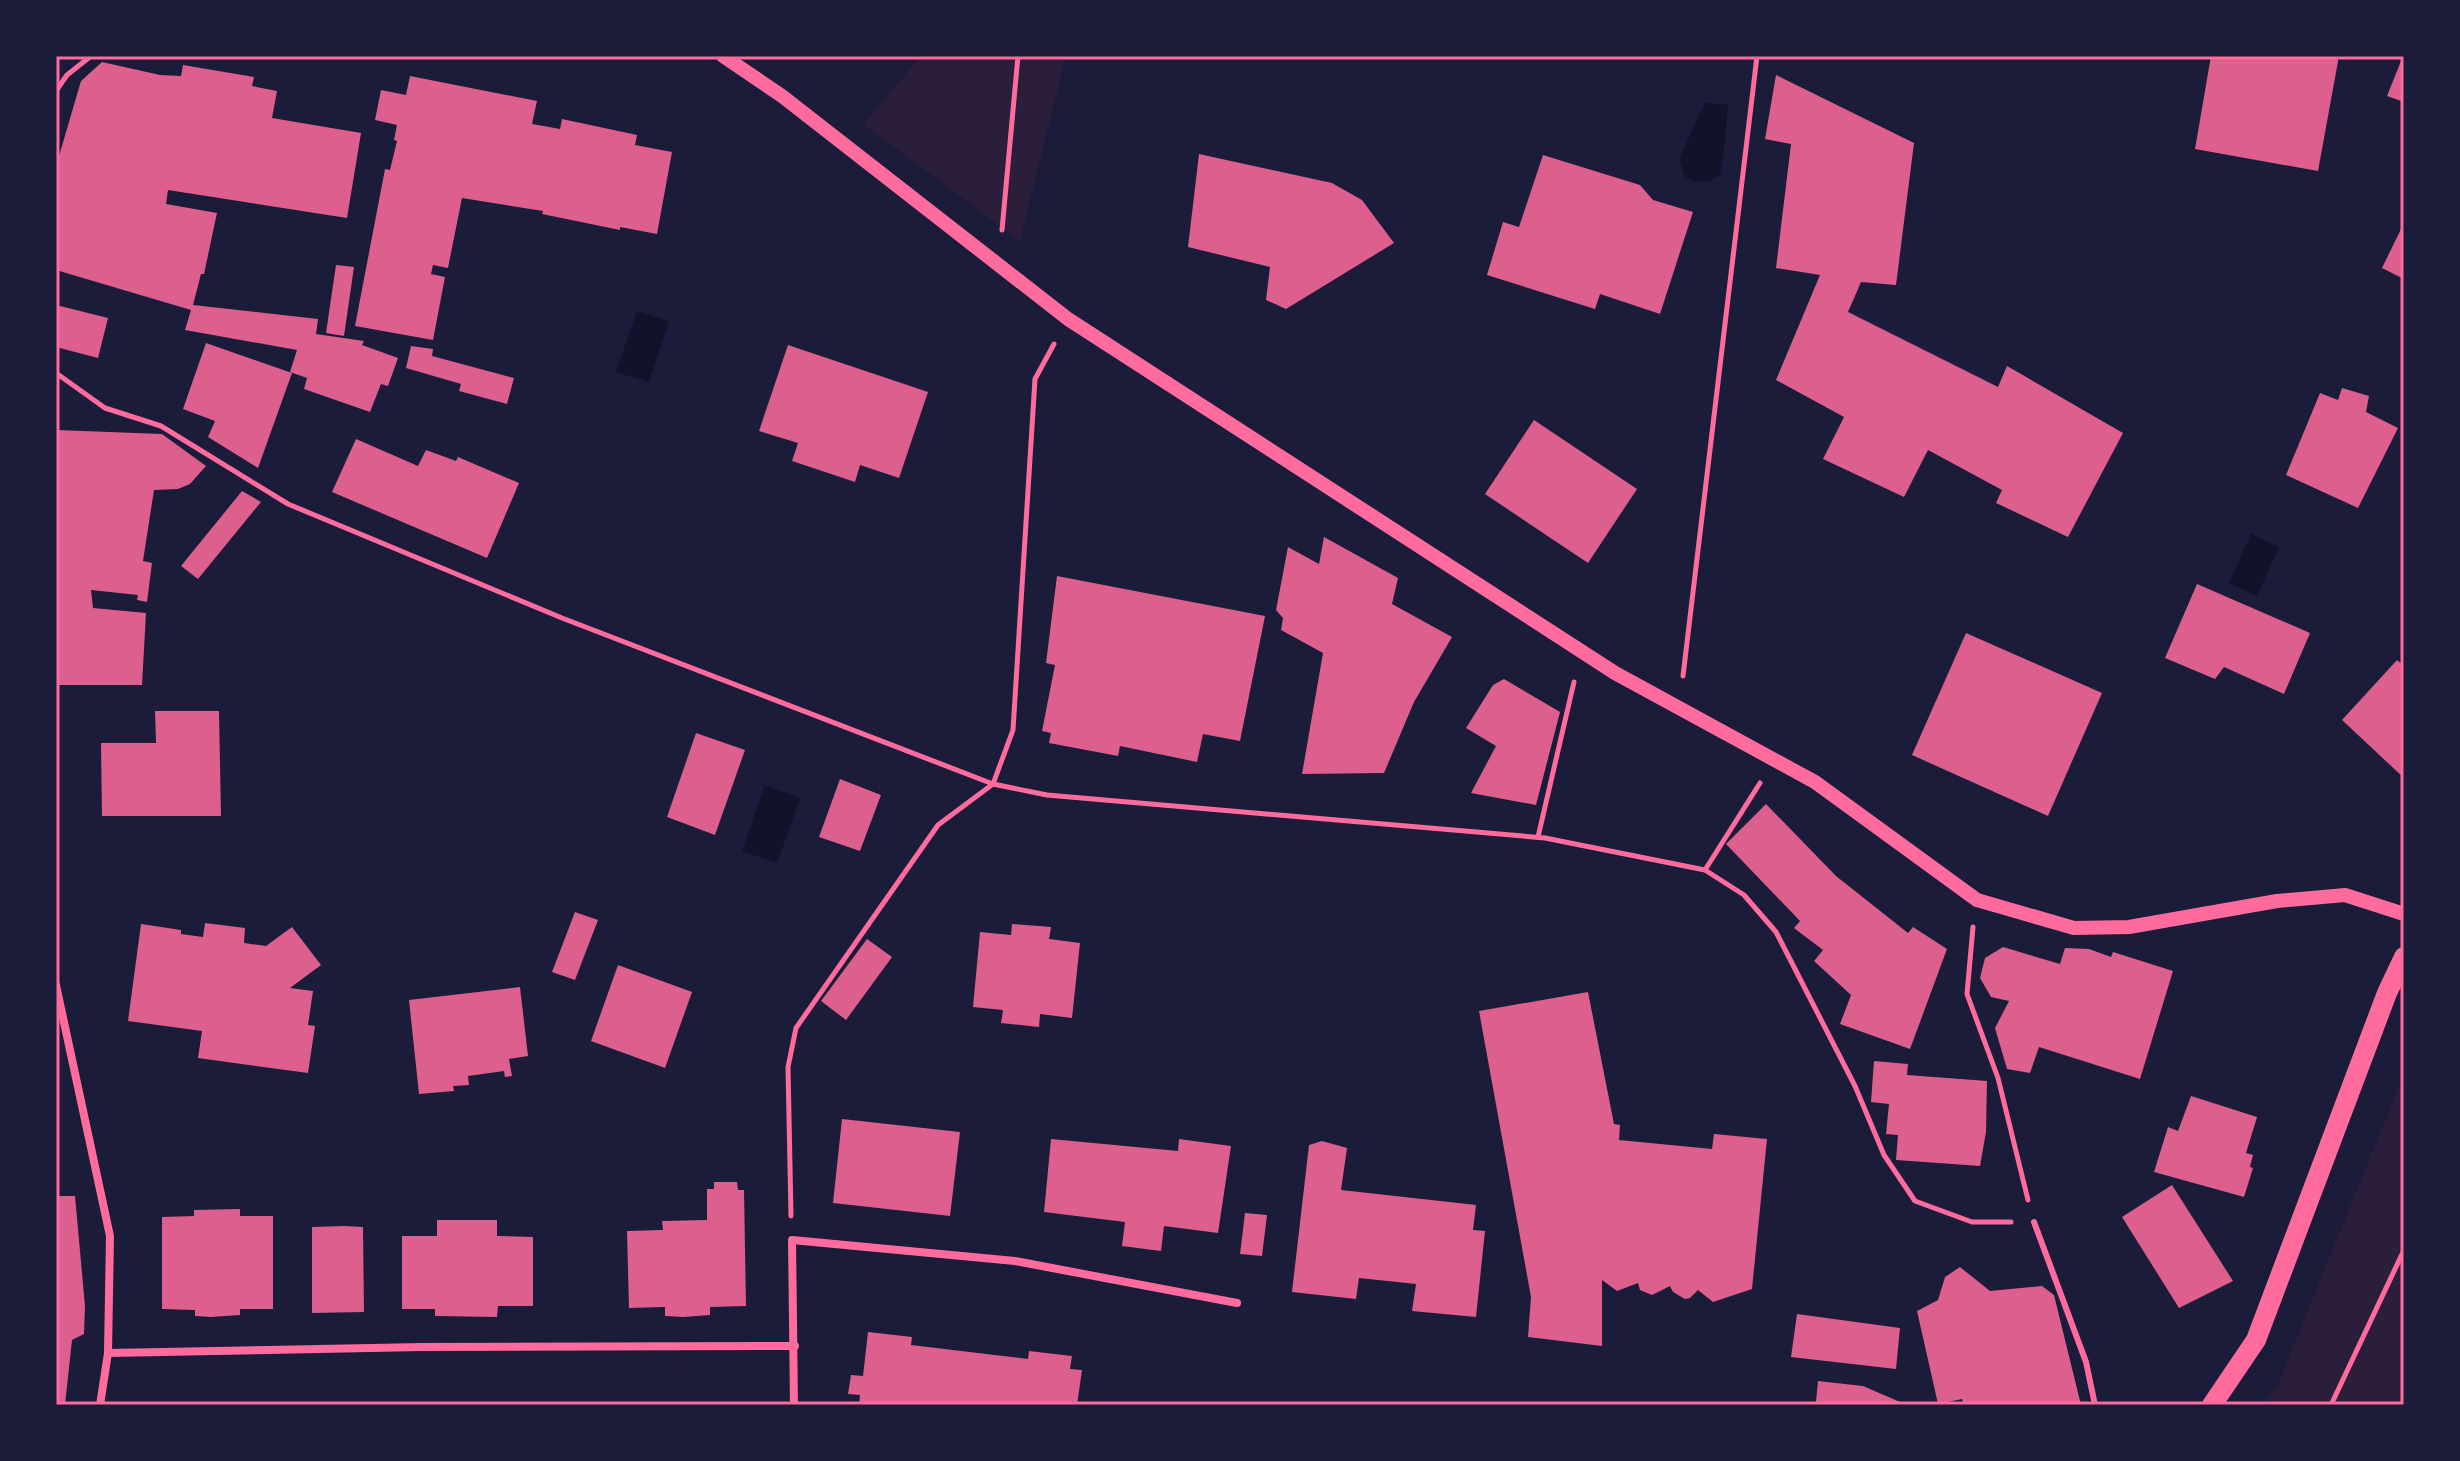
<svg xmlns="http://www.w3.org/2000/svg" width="2460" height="1461" font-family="Arial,sans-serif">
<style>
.green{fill:#2a1e3b}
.water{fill:#12122b}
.building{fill:#dd5f8e}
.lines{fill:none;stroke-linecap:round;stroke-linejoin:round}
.path{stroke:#ff6b9d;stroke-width:5}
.service{stroke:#ff6b9d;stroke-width:6}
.minor{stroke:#ff6b9d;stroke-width:8}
.tertiary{stroke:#ff6b9d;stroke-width:14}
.primary{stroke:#ff6b9d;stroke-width:20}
.neatline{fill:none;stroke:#ff6b9d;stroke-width:3}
</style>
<rect width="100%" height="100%" fill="#1b1b3a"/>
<!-- green -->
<g class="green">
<path d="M921,56H1066L1020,241L863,124Z"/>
<path d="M2404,1074V1405H2261L2277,1386Z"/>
</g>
<!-- water -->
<g class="water">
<path d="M1705,103L1728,105L1721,174C1709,184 1699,183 1685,178L1679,159Z"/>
<path d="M637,311L669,321L649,382L616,372Z"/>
<path d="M2251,534L2279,547L2257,596L2229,583Z"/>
<path d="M765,785L800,798L777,863L742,851Z"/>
</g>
<!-- building -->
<g class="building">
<path d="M2211,56H2339L2318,171L2195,149Z"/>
<path d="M2401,61L2404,62V102L2387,96Z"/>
<path d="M102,62L160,75L181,76L183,65L254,77L252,86L277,91L272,118L361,133L347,218L168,190L166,204L217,213L204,274H201L193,305L318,319L316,334L364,341L362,345L398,358L388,386L381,384L370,412L304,389L307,378L290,372L297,350L185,330L191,310L56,270L59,156L81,81Z"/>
<path d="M1776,75L1914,143L1896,285L1861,282L1848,312L1998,387L2007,366L2123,433L2068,537L1996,503L2002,490L1928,450L1904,497L1823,459L1844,417L1776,380L1820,275L1776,268L1791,144L1765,139Z"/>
<path d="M410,76L537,101L532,124L560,129L562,119L637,135L635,145L672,152L657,234L620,227V230L542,214L543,211L462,198L448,268L433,265L431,274L445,277L433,340L355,326L385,169L390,170L397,141L394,140L397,125L375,120L381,90L406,95Z"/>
<path d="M1199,154L1332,183L1362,200L1394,243L1286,309L1266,300L1270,267L1188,247Z"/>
<path d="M1543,155L1640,185L1653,200L1693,212L1660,314L1600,294L1595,309L1487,275L1503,222L1519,227Z"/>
<path d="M2404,223V279L2382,268Z"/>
<path d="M336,265L354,267L344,336L326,333Z"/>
<path d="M56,305L108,318L98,358L56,347Z"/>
<path d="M206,343L292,373L258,468L208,437L215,421L183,409Z"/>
<path d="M788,345L928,392L899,478L860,465L855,482L792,461L798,443L759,431Z"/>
<path d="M411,346L433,349L432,356L514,378L507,404L459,391L461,384L406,368Z"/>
<path d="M2342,388L2369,396L2366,412L2398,428L2358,508L2286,475L2320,393L2338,400Z"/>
<path d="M1534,420L1637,489L1588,563L1485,494Z"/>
<path d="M56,430L162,434L206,466L190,484L178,489L154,490L143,561L152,563L147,602L137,600L138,595L91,590L93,608L146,613L142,685H56Z"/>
<path d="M356,439L418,466L426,450L456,461L458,457L519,483L487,558L332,492Z"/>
<path d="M242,491L261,502L198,579L181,566Z"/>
<path d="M1324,537L1398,578L1392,604L1452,637L1414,702L1384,773L1302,774L1323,653L1281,630L1283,618L1276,610L1288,547L1319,564Z"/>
<path d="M1057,576L1265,616L1240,741L1203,734L1197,762L1120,746L1118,756L1049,743L1051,733L1042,731L1055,665L1046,663Z"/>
<path d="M2197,584L2310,633L2284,694L2224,667L2215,679L2165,658Z"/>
<path d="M1966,633L2102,693L2048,816L1912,755Z"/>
<path d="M2397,660L2404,666V778L2342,720Z"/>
<path d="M1504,679L1560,712L1536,805L1471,793L1496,746L1466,728L1493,685Z"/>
<path d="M155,711H219L221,816H102L101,743H156Z"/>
<path d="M696,733L745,750L715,835L667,817Z"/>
<path d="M840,779L881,795L860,851L819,837Z"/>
<path d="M1766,804L1836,876L1908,933L1913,927L1947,949L1910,1049L1840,1024L1851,995L1814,961L1823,950L1794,928L1800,921L1726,844Z"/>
<path d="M575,912L598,920L575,980L552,972Z"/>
<path d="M205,923L245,928L244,943L266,946L292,927L321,965L290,988L313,991L308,1025L315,1026L308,1073L198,1058L202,1031L128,1021L141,924L181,930V934L203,937Z"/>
<path d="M1012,924L1051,927L1049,939L1080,943L1072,1018L1040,1014L1039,1027L1001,1023L1003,1010L973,1007L980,932L1011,935Z"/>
<path d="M867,939L892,957L846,1020L821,1001Z"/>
<path d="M2003,947L2060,964L2065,948L2089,949L2111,957L2113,952L2173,971L2140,1079L2039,1047L2030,1073L2007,1069L1995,1028L2009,1001L1991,997L1980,978L1985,958Z"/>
<path d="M618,965L692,992L665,1068L591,1041Z"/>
<path d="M520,987L528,1056L509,1059L512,1076L505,1077L504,1071L468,1076L469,1085L453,1086L454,1091L419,1094L409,1000Z"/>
<path d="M1588,992L1614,1124L1620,1125L1619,1140L1712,1149L1714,1134L1767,1139L1752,1289L1713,1302L1698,1290L1690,1298L1685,1299L1673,1292L1670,1286L1652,1295L1640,1290L1638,1283L1617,1291L1602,1280V1346L1528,1337L1531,1297L1479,1011Z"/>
<path d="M1874,1061L1908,1064L1907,1075L1987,1081L1986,1132L1980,1166L1896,1160L1898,1135L1886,1134L1889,1104L1871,1102Z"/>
<path d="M2191,1096L2257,1117L2246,1153L2253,1155L2250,1167L2253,1168L2244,1197L2154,1172L2168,1127L2178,1131Z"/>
<path d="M842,1119L960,1132L950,1216L833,1203Z"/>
<path d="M1051,1139L1178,1151L1179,1139L1231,1146L1218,1233L1164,1226L1161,1251L1122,1246L1125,1222L1044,1212Z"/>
<path d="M1322,1141L1347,1148L1341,1190L1476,1205L1473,1230L1485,1231L1476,1317L1412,1311L1416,1284L1359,1278L1356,1299L1292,1292L1309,1145Z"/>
<path d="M714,1182H737L738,1190H744L746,1306L710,1307V1315L683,1317L665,1316V1307L629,1308L627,1231L663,1230L662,1221L707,1220V1189H714Z"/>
<path d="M2172,1185L2233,1281L2179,1308L2122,1217Z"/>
<path d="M56,1196H75L85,1306L84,1334L72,1340L65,1405H56Z"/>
<path d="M240,1209V1216H273V1309H240V1315L211,1317L195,1316V1310L162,1309V1217L194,1216V1210Z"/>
<path d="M1245,1213L1267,1215L1262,1256L1240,1254Z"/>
<path d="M437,1220H497V1236L533,1237V1306H498L497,1317L435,1316V1309H402V1236H437Z"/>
<path d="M344,1226L363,1227L364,1312L312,1313V1227Z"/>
<path d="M1960,1267L1990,1291L2042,1286L2054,1295L2081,1405H1964L1962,1399L1938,1404L1917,1311L1938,1300L1945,1277Z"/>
<path d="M1797,1314L1900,1328L1896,1369L1791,1357Z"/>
<path d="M868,1332L912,1337L911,1345L1028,1359L1029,1351L1072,1356L1070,1369L1082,1370L1077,1405H859L860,1395L848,1394L851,1375L863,1376Z"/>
<path d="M1818,1381L1863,1386L1907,1405L1816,1402Z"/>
</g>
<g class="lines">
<!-- path -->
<g class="path">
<path d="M56,91L67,75L91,56"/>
<path d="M1002,230L1018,56"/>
<path d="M56,373L105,408L161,426L288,504L562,618L993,784L1047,795L1545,838L1705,870L1744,895L1776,932L1855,1086L1884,1155L1915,1201L1972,1222H2011"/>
<path d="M1683,676L1757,56"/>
<path d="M1538,837L1574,682"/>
<path d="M1705,870L1760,783"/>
<path d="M1973,927L1967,994L1998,1078L2028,1200"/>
<path d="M791,1216L788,1067L796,1028L938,825L993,784L1013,730L1035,379L1054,344"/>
<path d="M2331,1405L2404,1250"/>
</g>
<!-- service -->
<path class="service" d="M2034,1222L2086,1362L2095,1405"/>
<!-- minor -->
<g class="minor">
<path d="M56,985L110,1236L108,1353L100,1405"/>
<path d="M108,1353L422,1347L795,1346"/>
<path d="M794,1405L792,1240L1015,1261L1237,1303"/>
</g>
<!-- tertiary -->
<path class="tertiary" d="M723,56L782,96L1068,319L1615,673L1815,782L1977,900L2074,928L2129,927L2277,901L2345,895L2404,914"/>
<!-- primary -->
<path class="primary" d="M2212,1405L2256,1340L2387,993L2404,957"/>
</g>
<!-- border -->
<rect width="2460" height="1461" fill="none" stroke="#1b1b3a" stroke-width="116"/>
<rect x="58" y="58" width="2344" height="1345" class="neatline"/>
</svg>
